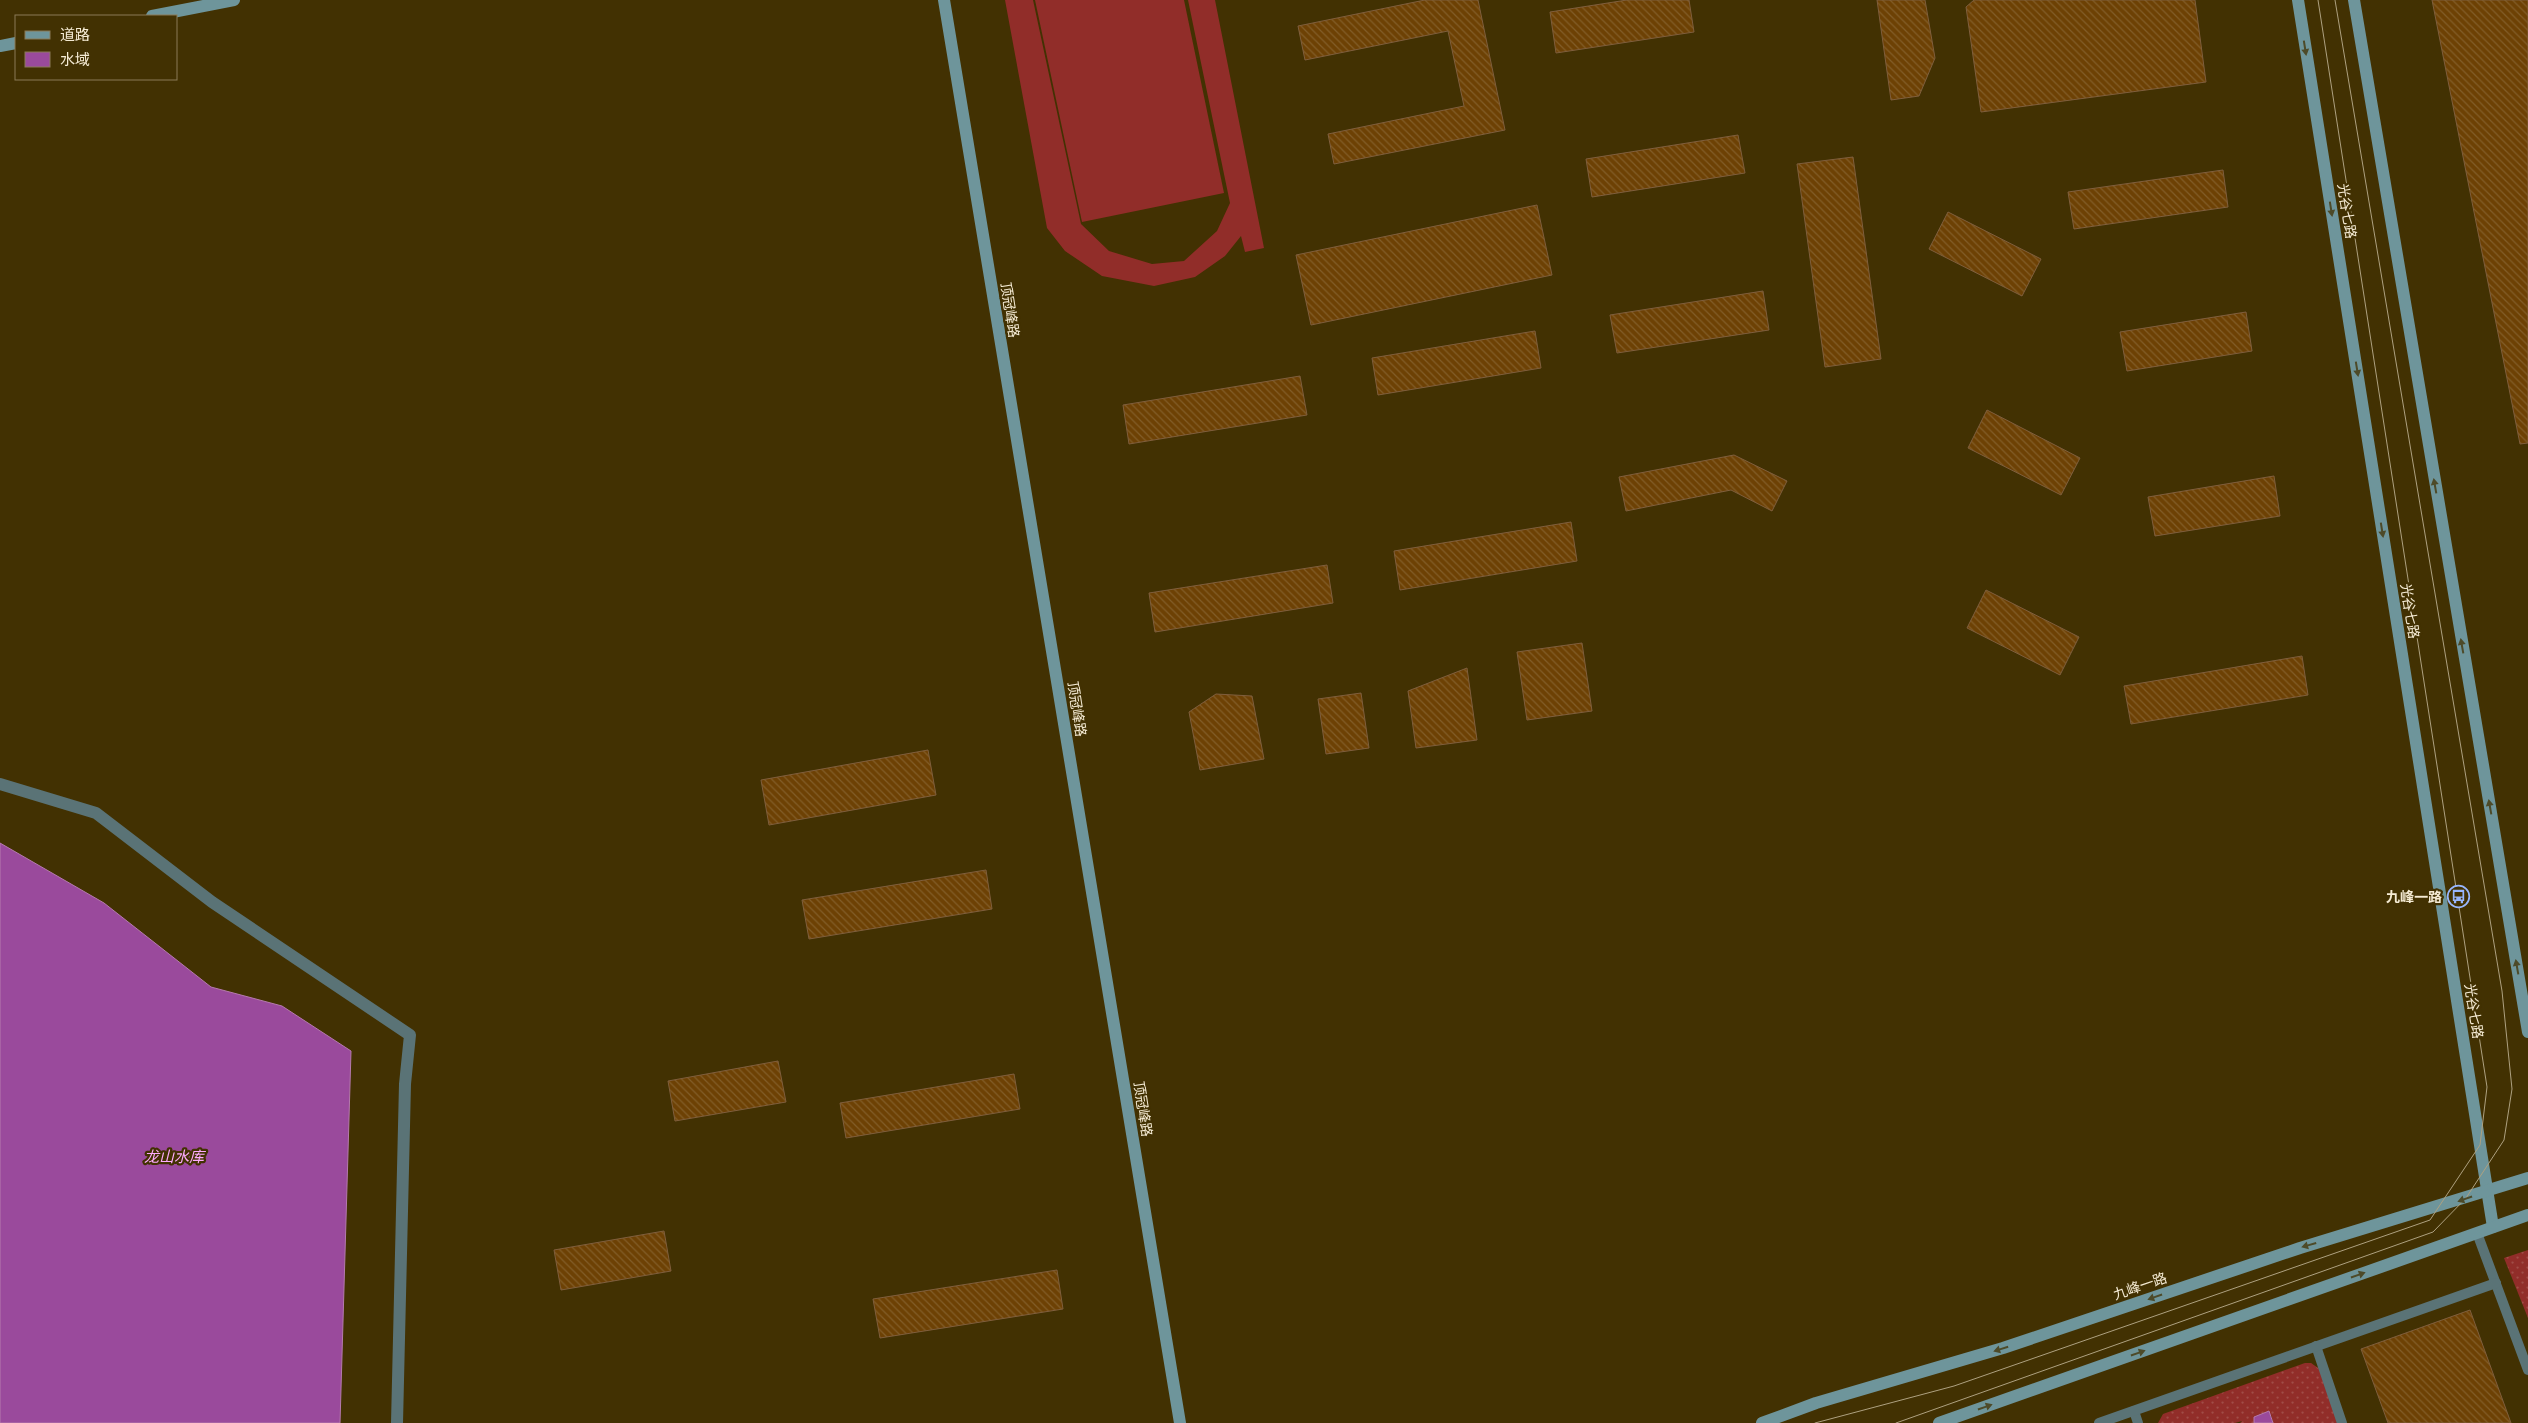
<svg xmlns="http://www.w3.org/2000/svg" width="2528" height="1423" font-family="'Fira Sans Condensed','Noto Sans SC',sans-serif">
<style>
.grass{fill:url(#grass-dots)}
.garden{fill:#912d29}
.water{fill:#9a4a9c;stroke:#b57aad}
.building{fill:url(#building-back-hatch);stroke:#7f5e3d}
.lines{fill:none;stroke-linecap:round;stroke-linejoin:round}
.lane{stroke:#5a7376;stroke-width:10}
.street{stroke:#5a7376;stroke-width:12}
.secondary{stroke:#6e959b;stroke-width:12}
.tram{stroke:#aea180;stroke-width:1}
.oneway{fill:#4d4a28}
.labels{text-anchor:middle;stroke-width:4.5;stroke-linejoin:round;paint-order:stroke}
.street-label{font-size:14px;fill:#f5ebd4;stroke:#423102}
.poi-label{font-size:14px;font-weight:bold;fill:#f5ebd4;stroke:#423102;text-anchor:end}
.water-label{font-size:15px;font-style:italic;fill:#fdaafe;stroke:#423102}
</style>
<defs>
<pattern id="grass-dots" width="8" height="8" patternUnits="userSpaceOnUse" patternTransform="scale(1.25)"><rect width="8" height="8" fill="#912d29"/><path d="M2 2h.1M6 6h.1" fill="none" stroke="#a14c47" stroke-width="1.8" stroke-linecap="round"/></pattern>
<pattern id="building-back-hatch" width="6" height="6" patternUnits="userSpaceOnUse" patternTransform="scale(1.25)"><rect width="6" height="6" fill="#6d4104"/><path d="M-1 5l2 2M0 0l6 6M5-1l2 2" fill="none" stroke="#825d28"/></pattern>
</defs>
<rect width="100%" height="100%" fill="#423102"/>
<!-- grass -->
<g class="grass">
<path d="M2528,1250V1318L2504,1258Z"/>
<path d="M2305,1363H2311L2321,1370L2338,1423H2273L2271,1415L2254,1417V1423H2240L2242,1421L2235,1423H2158L2163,1414Z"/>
</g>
<!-- garden -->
<g class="garden">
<path d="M1005,0H1033L1081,224L1109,251L1152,264L1184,261L1217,231L1230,203L1188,0H1215L1264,248L1245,252L1241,236L1225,256L1195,277L1154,286L1102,276L1065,251L1047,228Z"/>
<path d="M1035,0H1184L1224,193L1082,222Z"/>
</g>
<!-- water -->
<g class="water">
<path d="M0,843L104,903L211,987L282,1006L351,1051L340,1423H0Z"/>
<path d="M2269,1411L2273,1423H2254V1417Z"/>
</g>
<!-- building -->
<g class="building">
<path d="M1425,0H1478L1505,130L1334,164L1328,134L1464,106L1448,31L1305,60L1298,26Z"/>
<path d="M1627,0H1689L1694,32L1556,53L1550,12Z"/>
<path d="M1877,0H1925L1935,58L1919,96L1891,100Z"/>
<path d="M1974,0H2195L2206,82L1981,112L1966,7Z"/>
<path d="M2432,0H2528V443L2520,444Z"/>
<path d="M1738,135L1745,173L1592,197L1586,159Z"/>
<path d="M1853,157L1881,359L1825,367L1797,164Z"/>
<path d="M2223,170L2228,207L2074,229L2068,192Z"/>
<path d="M1537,205L1552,275L1311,325L1296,255Z"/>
<path d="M1948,212L2041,259L2022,296L1929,249Z"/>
<path d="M1763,291L1769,330L1617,353L1610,315Z"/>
<path d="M2246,312L2252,351L2127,371L2120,332Z"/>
<path d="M1535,331L1541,368L1378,395L1372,358Z"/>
<path d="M1300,376L1307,415L1129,444L1123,405Z"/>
<path d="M1987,410L2080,458L2061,495L1968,448Z"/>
<path d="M1734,455L1787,481L1772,511L1731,490L1626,511L1619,477Z"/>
<path d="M2274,476L2280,516L2155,536L2148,497Z"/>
<path d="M1571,522L1577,561L1400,590L1394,551Z"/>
<path d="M1327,565L1333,603L1155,632L1149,593Z"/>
<path d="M1986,590L2079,637L2060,675L1967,628Z"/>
<path d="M1582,643L1592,711L1527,720L1517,652Z"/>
<path d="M2302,656L2308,695L2131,724L2124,686Z"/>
<path d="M1467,668L1477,740L1416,748L1408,691Z"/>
<path d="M1361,693L1369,748L1326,754L1318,699Z"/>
<path d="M1216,694L1252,696L1264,759L1200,770L1189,712Z"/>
<path d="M928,750L936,795L769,825L761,780Z"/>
<path d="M986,870L992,909L809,939L802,900Z"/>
<path d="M778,1061L786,1102L675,1121L668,1081Z"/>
<path d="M1014,1074L1020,1109L846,1138L840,1103Z"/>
<path d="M664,1231L671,1271L561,1290L554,1250Z"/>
<path d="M1057,1270L1063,1309L880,1338L873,1299Z"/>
<path d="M2470,1310L2511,1423H2388L2361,1349Z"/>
</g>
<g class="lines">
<!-- lane -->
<g class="lane">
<path d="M2477,1233L2528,1370"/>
<path d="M2316,1346L2342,1423"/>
<path d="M2134,1411L2138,1423"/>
<path d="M2099,1423L2496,1283"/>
</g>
<!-- street -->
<path class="street" d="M0,784L96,813L212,902L410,1035L405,1084L397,1423"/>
<!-- secondary -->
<g class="secondary">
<path d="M944,0L1180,1423"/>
<path d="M2298,0L2493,1227"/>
<path d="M2354,0L2528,1032"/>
<path d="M152,16L234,0"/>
<path d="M0,46L16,43"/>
<path d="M1762,1423L1816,1403L2003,1348L2300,1248L2528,1178"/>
<path d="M1939,1423L2528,1215"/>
</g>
<!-- tram -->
<g class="tram">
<path d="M1815,1423L1954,1386L2430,1220L2480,1145L2487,1087L2318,0"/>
<path d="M1896,1423L2433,1232L2466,1198L2504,1140L2512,1089L2502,991L2335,0"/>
</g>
</g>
<!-- one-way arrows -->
<defs><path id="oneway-solid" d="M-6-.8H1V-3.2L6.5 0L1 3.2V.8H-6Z" transform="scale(1.25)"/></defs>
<g class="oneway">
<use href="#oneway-solid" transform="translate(2305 48) rotate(81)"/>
<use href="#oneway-solid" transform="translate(2331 209) rotate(81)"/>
<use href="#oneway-solid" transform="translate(2357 369) rotate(81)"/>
<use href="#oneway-solid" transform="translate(2435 486) rotate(-100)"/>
<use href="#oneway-solid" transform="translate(2382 530) rotate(81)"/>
<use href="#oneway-solid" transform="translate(2462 646) rotate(-100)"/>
<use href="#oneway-solid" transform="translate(2490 807) rotate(-100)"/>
<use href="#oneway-solid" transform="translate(2517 967) rotate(-100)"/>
<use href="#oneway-solid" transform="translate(2465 1199) rotate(161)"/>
<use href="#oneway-solid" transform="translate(2309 1245) rotate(164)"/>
<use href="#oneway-solid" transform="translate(2358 1275) rotate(-19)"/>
<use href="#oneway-solid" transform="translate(2155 1297) rotate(161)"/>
<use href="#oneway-solid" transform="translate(2001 1349) rotate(163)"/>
<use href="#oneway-solid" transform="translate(2138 1353) rotate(-19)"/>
<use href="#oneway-solid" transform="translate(1985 1407) rotate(-19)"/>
</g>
<!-- icons -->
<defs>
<symbol id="bus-ring" viewBox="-11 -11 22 22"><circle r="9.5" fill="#423102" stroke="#98b6fd" stroke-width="1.5"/><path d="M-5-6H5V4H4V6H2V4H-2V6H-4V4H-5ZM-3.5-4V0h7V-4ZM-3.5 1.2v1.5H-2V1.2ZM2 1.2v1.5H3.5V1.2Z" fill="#98b6fd"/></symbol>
</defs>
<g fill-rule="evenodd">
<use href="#bus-ring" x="2446" y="884" width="25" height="25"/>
</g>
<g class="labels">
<!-- street labels -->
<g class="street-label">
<text transform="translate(2347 211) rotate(81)" y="5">光谷七路</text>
<text transform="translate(1010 310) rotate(81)" y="5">顶冠峰路</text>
<text transform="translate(2410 611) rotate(81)" y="5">光谷七路</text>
<text transform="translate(1077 709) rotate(81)" y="5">顶冠峰路</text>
<text transform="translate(2474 1011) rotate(81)" y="5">光谷七路</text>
<text transform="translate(1143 1109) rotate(81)" y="5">顶冠峰路</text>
<text transform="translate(2140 1286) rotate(-19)" y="5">九峰一路</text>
</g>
<!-- poi labels -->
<g class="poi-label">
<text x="2442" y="902">九峰一路</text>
</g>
<!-- water labels -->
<g class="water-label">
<text x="174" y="1162">龙山水库</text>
</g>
</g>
<!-- legend -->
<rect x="15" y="15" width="162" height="65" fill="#423102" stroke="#8a7b56"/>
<rect x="25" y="31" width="25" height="8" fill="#6e959b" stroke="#8a7b56"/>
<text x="60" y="40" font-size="15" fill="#f5ebd4">道路</text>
<rect x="25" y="52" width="25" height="15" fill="#9a4a9c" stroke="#8a7b56"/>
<text x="60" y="65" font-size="15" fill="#f5ebd4">水域</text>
</svg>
